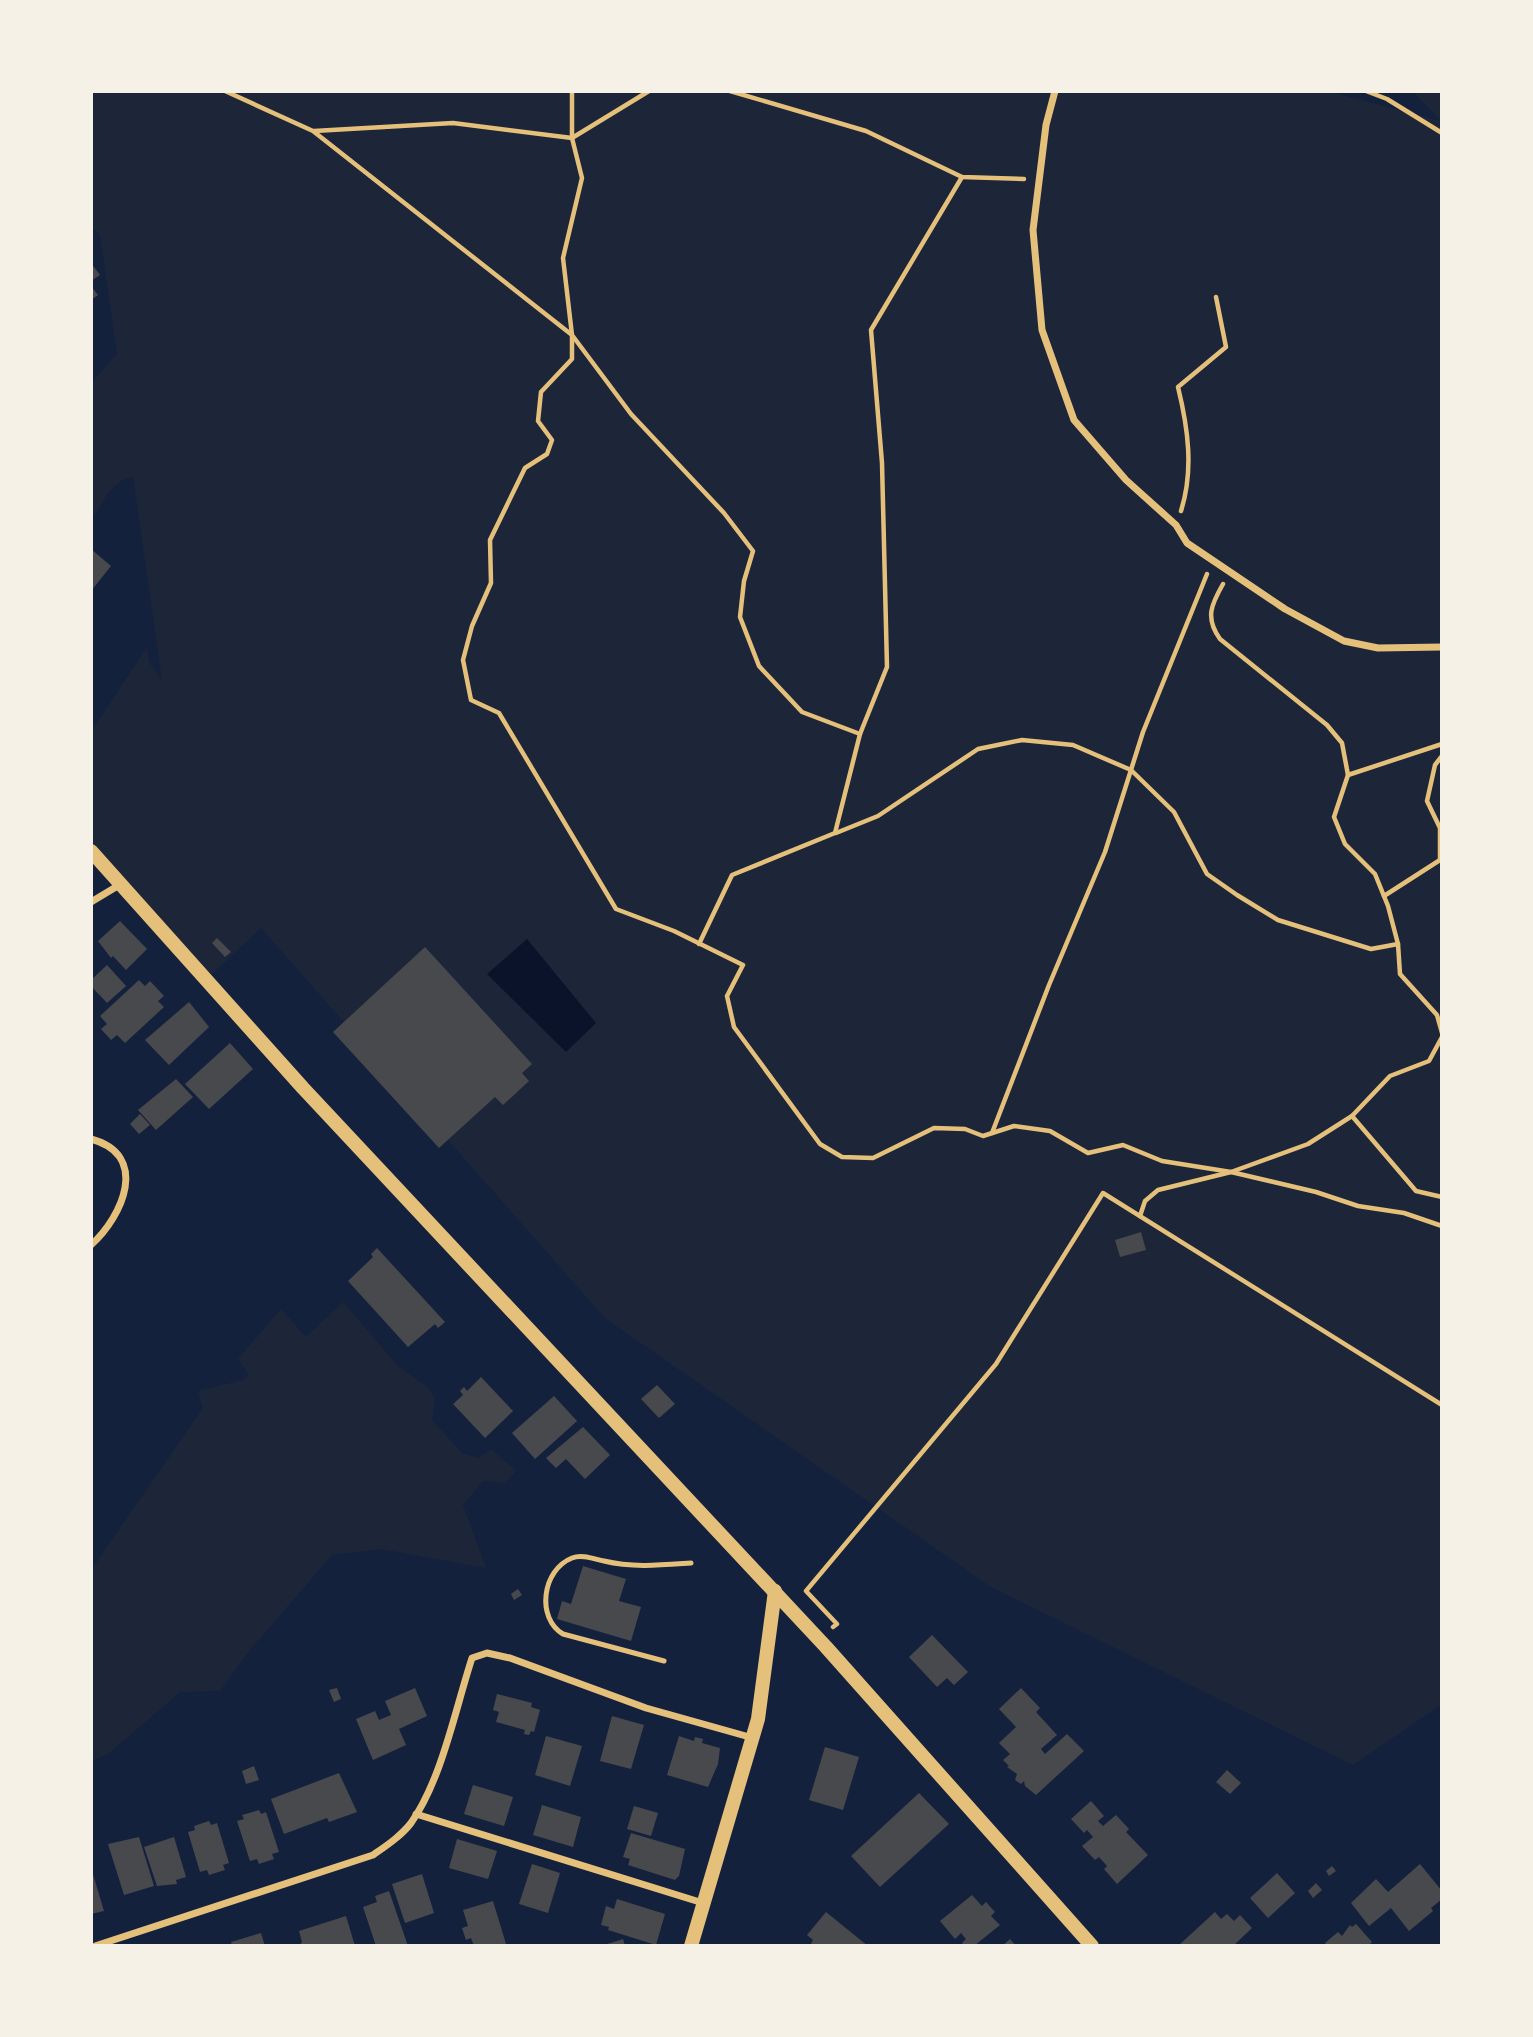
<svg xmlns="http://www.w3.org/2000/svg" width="1533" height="2037" font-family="'Varela Round',sans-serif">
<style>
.green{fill:#1d2539}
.water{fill:#0b132b}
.building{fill:#48494c}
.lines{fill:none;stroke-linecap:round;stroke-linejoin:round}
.path{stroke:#e5c07b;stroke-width:4.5}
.service{stroke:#e5c07b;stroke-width:5}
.minor{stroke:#e5c07b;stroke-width:7}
.secondary{stroke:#e5c07b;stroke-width:14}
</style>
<rect width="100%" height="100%" fill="#14213d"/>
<!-- green -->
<g class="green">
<path d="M91,91H1327L1441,121L1412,91H1442V1704L1353,1765L991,1587L605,1318L261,928L209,977L91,851V732L147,647L149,662L162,680L133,477C114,479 104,499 96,514L91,512V383L117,354L100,234L91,228Z"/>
<path d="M343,1302L398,1366L428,1388L435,1399L432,1420L463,1454L479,1458L491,1449L516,1471L505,1483L483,1481L463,1505L486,1568L381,1549L332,1555L249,1651L220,1691L180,1692L108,1754L91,1761V1570L203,1408L198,1391L243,1380L249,1375L238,1359L281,1309L306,1337Z"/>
</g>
<!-- water -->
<path class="water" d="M527,939L596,1023L566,1052L487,974Z"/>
<!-- building -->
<g class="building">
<path d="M91,263L100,275L91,281Z"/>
<path d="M91,286L98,295L91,300Z"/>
<path d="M91,549L111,566L91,591Z"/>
<path d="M120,921L147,949L126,970L113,956L111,958L98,941Z"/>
<path d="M217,938L231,952L225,957L212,943Z"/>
<path d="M425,947L532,1064L522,1073L529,1081L503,1105L495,1097L439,1148L333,1032Z"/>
<path d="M107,965L126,986L107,1003L91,986V980Z"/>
<path d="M139,980L145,986L150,981L164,996L158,1001L164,1007L125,1043L117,1035L111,1040L101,1029L107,1024L100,1016Z"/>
<path d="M189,1002L209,1027L169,1065L145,1040Z"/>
<path d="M230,1043L253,1069L209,1109L185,1084Z"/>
<path d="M176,1079L193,1097L156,1130L138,1110Z"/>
<path d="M140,1114L150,1125L139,1134L130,1124Z"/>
<path d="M1141,1232L1146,1250L1120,1257L1115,1240Z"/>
<path d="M377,1248L445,1322L438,1328L435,1324L408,1347L348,1281L373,1257L371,1254Z"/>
<path d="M481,1377L513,1411L485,1438L453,1404L463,1395L460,1391L464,1387L467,1391Z"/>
<path d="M657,1385L675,1404L659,1418L641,1399Z"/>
<path d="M554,1396L577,1421L535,1459L512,1433Z"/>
<path d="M583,1427L610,1455L585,1479L566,1459L556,1468L546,1458Z"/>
<path d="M583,1566L626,1579L619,1601L641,1607L631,1641L557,1619L562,1601L571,1604Z"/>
<path d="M518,1589L522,1595L514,1600L511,1594Z"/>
<path d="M932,1635L968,1672L954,1685L947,1678L937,1687L909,1657Z"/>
<path d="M337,1688L341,1699L334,1702L329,1690Z"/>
<path d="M415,1688L427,1716L399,1729L406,1745L373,1760L356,1719L375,1711L379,1720L391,1715L385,1701Z"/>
<path d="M1021,1688L1040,1708L1036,1712L1057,1735L1041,1749L1045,1754L1067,1734L1084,1751L1036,1795L1025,1786L1024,1781L1021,1784L1015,1780L1017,1774L1007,1767L1009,1766L1003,1760L1010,1754L999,1743L1016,1727L999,1709Z"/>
<path d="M497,1694L532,1703L531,1707L540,1710L534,1732L531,1731L529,1735L524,1734L525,1730L496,1722L499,1712L493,1710Z"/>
<path d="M612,1716L644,1725L631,1769L600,1761Z"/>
<path d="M546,1736L582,1746L570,1786L535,1775Z"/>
<path d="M679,1736L694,1741L695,1737L703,1739L702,1743L720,1748L718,1764L708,1787L667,1775Z"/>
<path d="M825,1747L859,1757L843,1810L809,1800Z"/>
<path d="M254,1766L259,1780L246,1784L242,1771Z"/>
<path d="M1227,1770L1241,1783L1230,1794L1216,1782Z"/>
<path d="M339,1773L357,1812L329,1822L327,1818L284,1834L271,1799Z"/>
<path d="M473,1785L513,1797L504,1826L464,1814Z"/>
<path d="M919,1793L949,1824L880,1887L851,1856Z"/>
<path d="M1091,1801L1104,1816L1098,1821L1103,1826L1116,1815L1129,1829L1126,1832L1148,1855L1117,1884L1104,1869L1107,1866L1099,1857L1095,1860L1082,1846L1093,1837L1087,1830L1084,1833L1071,1819Z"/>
<path d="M542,1805L581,1817L573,1847L533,1835Z"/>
<path d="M634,1806L658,1813L651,1836L627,1829Z"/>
<path d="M259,1810L261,1814L266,1812L279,1852L272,1854L274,1859L259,1864L257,1859L250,1861L237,1821L244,1819L242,1815Z"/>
<path d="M209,1821L211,1825L217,1823L229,1863L223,1865L225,1870L209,1875L207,1870L200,1872L188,1832L195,1830L194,1826Z"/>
<path d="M631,1833L685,1849L679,1876L675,1880L628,1865L630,1859L623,1857Z"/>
<path d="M139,1837L154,1886L124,1895L108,1844Z"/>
<path d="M174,1837L186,1877L176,1880L177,1884L157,1886L144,1847Z"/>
<path d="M457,1839L497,1851L488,1879L449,1868Z"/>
<path d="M532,1864L560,1873L548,1913L519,1904Z"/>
<path d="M1420,1864L1442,1891V1899L1431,1908L1433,1911L1409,1931L1391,1908L1369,1926L1351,1903L1376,1879L1388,1892Z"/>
<path d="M1332,1866L1336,1871L1329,1876L1326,1871Z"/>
<path d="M92,1871L104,1911L91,1914V1872Z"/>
<path d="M1277,1873L1295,1893L1268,1918L1250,1898Z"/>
<path d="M422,1874L434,1913L405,1923L392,1884Z"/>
<path d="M1316,1883L1322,1890L1313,1898L1308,1891Z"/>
<path d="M389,1891L408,1946H376L363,1907L377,1902L375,1896Z"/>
<path d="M972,1895L982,1906L986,1902L995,1912L991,1916L1000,1925L974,1946H965L962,1943L966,1939L961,1933L955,1939L940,1921Z"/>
<path d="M617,1899L665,1914L656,1945L608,1930L609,1927L601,1925L606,1906L614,1909Z"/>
<path d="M493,1901L506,1944L474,1946L471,1938L466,1940L462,1928L468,1926L463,1910Z"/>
<path d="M826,1912L868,1946H814L811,1944L813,1940L807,1935Z"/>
<path d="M1215,1912L1221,1919L1227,1914L1234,1921L1240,1915L1252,1928L1233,1946H1178Z"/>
<path d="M346,1916L355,1946H299L302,1942L299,1931Z"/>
<path d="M1356,1924L1372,1942L1368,1946H1327L1325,1943L1338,1932L1342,1936L1350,1925L1352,1927Z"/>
<path d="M261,1933L265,1946H232L231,1942Z"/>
<path d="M623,1939L625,1946H604V1945Z"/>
<path d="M1010,1939L1016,1946H1002Z"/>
</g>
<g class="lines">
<!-- path -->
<g class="path">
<path d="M225,91L313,131L572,335V359L541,392L538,421L552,440L547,454L525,468L490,540L491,583L472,626L463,660L471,700L499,713L616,909L674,931L743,965L727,996L734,1027L820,1144L842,1157L873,1158L934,1128L965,1129L983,1136L1014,1126L1050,1131L1088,1153L1123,1145L1162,1161L1231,1172L1316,1192L1358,1206L1404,1213L1442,1226"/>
<path d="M572,91V138L582,178L563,258L572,335L631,414L724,513L753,551L744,581L740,617L759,666L802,712L860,734"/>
<path d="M730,91L866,131L962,177L1024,179"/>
<path d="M1366,91L1387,99L1442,133"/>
<path d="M314,131L453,123L572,138L649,91"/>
<path d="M1181,511C1194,470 1188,428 1178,387L1226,347L1216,297"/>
<path d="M1223,584C1211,605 1205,618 1220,639L1327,725L1342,743L1348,775L1334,817L1345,844L1375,874L1388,906L1398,944L1400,974L1437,1015L1442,1033"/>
<path d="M1348,775L1442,744"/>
<path d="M836,833L878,816L978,749L1022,740L1073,745L1131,770L1174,812L1207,874L1237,895L1278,920L1371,949L1398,944"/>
<path d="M1384,896L1440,860V828L1427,801L1435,765L1442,756"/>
<path d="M699,944L732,875L835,833L860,734L887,667L882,463L871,330L962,177"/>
<path d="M1352,1116L1416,1191L1442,1197"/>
<path d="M992,1133L1049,985L1105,852L1143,732L1207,574"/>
<path d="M1140,1216L1145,1201L1158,1190L1231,1172L1308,1144L1352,1116L1390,1076L1429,1061L1442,1037"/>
<path d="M833,1627L837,1624L806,1591L996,1364L1103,1193L1442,1405"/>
</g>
<!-- service -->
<path class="service" d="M664,1661L563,1634C536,1618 542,1570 572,1558C582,1554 594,1559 604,1561C633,1568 662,1565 691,1563"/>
<!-- minor -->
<g class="minor">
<path d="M1055,91L1046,125L1033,230L1042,330L1074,420L1126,480L1176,525L1187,543L1285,609L1344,641L1378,648L1442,647"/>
<path d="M91,902L121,884"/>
<path d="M91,1139C150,1155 123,1216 91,1245"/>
<path d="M416,1814L703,1903"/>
<path d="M95,1946L373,1855C386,1846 401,1836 411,1823C442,1779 455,1710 472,1658L487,1653L510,1658L646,1708L753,1738"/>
</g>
<!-- secondary -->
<g class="secondary">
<path d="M91,851L303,1088L826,1647L1092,1946"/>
<path d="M691,1946L758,1719L775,1591"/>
</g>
</g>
<!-- border -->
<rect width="1533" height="2037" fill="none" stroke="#f6f1e7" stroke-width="186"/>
</svg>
